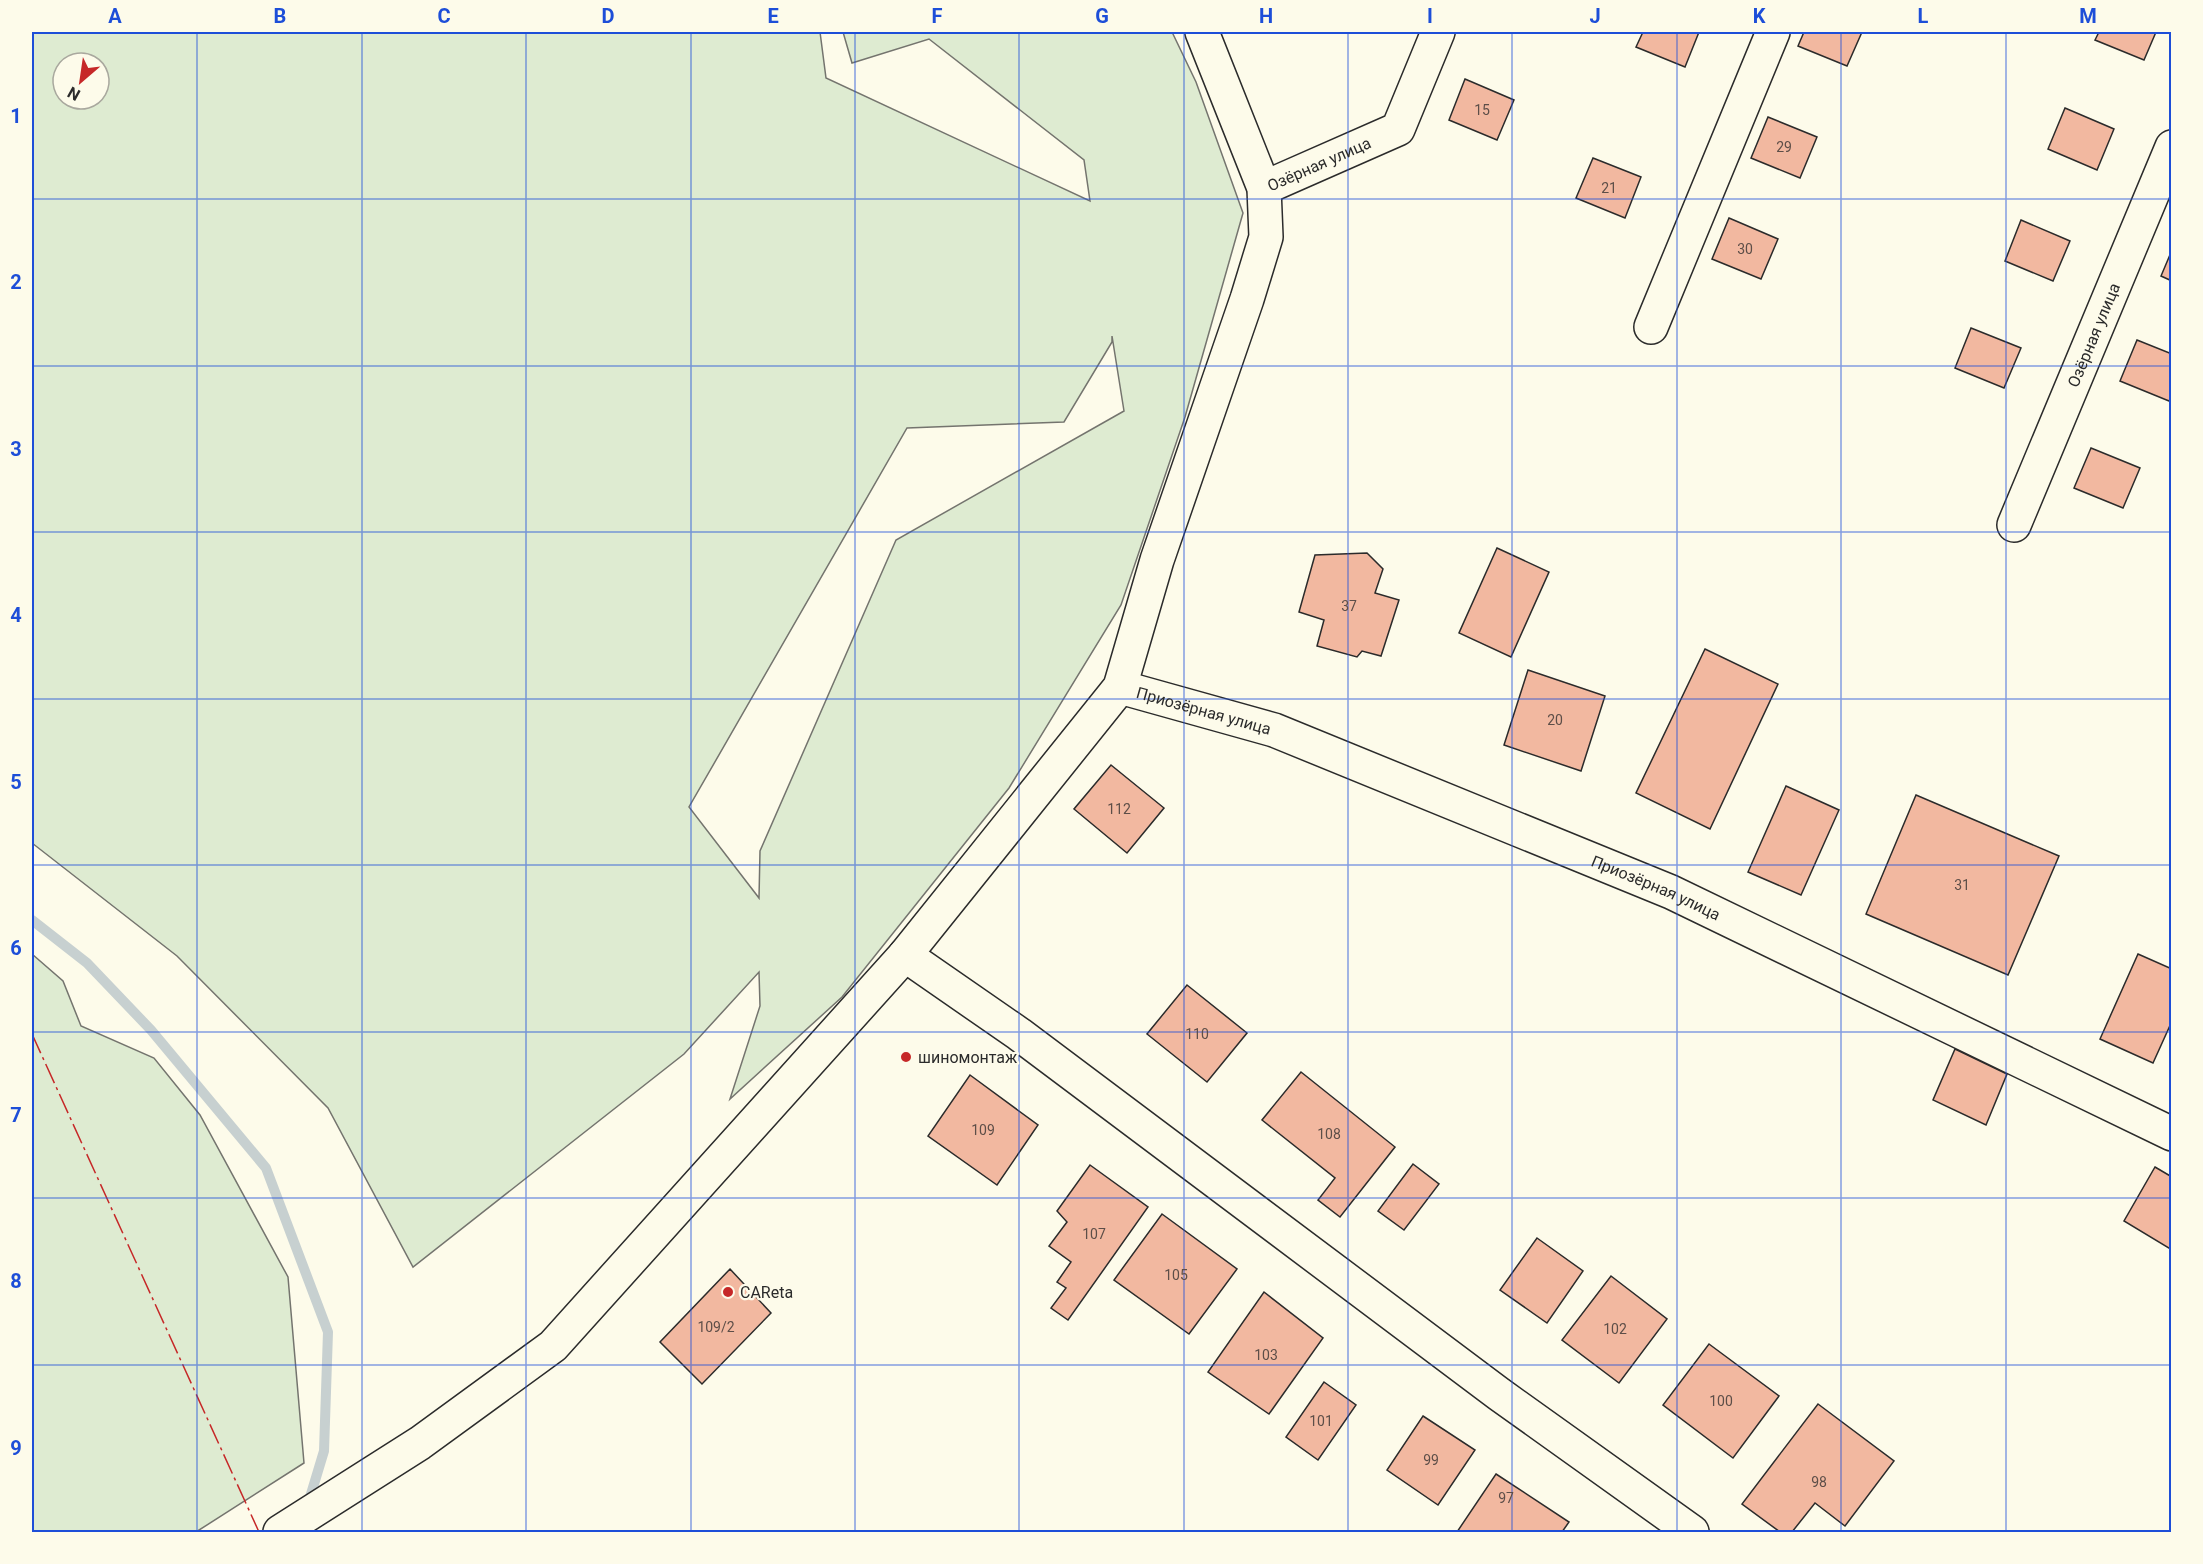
<svg xmlns="http://www.w3.org/2000/svg" width="2203" height="1564" font-family="Roboto,sans-serif">
<style>
.green{fill:#deebd1;stroke:#74746e;stroke-width:1.5;fill-rule:evenodd}
.lines{fill:none;stroke-linecap:round;stroke-linejoin:round}
.stream{stroke:#c7d0d0;stroke-width:10}
.building{fill:#f2b8a0;stroke:#2b2b2b;stroke-width:1.5}
.street-casing{stroke:#2b2b2b;stroke-width:36}
.street{stroke:#fdfbea;stroke-width:33}
.power{stroke:#c62828;stroke-width:1.5;stroke-dasharray:21 4.5 3 4.5;stroke-linecap:butt}
.grid{fill:none;stroke:#1d4ed8;stroke-width:1.5;stroke-opacity:0.55}
.poi-dot{fill:#c62828;stroke:#fdfbea;stroke-width:2}
.labels{text-anchor:middle;stroke-width:4.5;stroke-linejoin:round;paint-order:stroke}
.number-label{font-size:14px;fill:#5d4e48}
.street-label{font-size:16px;fill:#2b2b2b;stroke:#fdfbea}
.poi-label{font-size:16px;fill:#2b2b2b;stroke:#fdfbea;text-anchor:start}
.neatline{fill:none;stroke:#1d4ed8;stroke-width:2}
.grid-label{font-size:20px;text-anchor:middle;font-weight:bold;fill:#1d4ed8}
</style>
<rect width="100%" height="100%" fill="#fdfbea"/>
<!-- green -->
<g class="green">
<path d="M32,32H820L826,78L1090,201L1084,160L929,39L852,63L843,32H1172L1196,82L1243,213L1185,417L1121,605L1009,788L842,997L730,1099L760,1006L759,972L684,1054L413,1267L328,1108L177,956L32,843ZM63,63H99V99H63ZM1112,336L1124,411L896,540L760,851L759,898L689,807L907,428L1064,422L1112,342Z"/>
<path d="M32,954L63,981L81,1026L154,1058L200,1115L288,1277L304,1463L196,1532H32Z"/>
</g>
<g class="lines">
<!-- stream -->
<path class="stream" d="M32,920L87,963L151,1030L266,1168L328,1332L324,1451L308,1504"/>
</g>
<!-- building -->
<g class="building">
<path d="M1643,32H1699L1685,67L1636,47Z"/>
<path d="M1804,32H1862L1847,66L1798,46Z"/>
<path d="M2099,32H2156L2144,60L2095,40Z"/>
<path d="M1465,79L1514,100L1497,140L1449,120Z"/>
<path d="M2065,108L2114,129L2097,170L2048,149Z"/>
<path d="M1768,117L1817,137L1800,178L1751,158Z"/>
<path d="M1593,158L1641,177L1625,218L1576,198Z"/>
<path d="M1729,218L1778,239L1761,279L1712,259Z"/>
<path d="M2021,220L2070,241L2053,281L2005,261Z"/>
<path d="M2172,250V281L2161,276Z"/>
<path d="M1971,328L2021,348L2004,388L1955,368Z"/>
<path d="M2137,340L2172,354V395L2169,401L2120,381Z"/>
<path d="M2091,448L2140,468L2123,508L2074,488Z"/>
<path d="M1497,548L1549,572L1511,657L1459,633Z"/>
<path d="M1367,553L1383,569L1375,593L1399,600L1381,656L1362,651L1357,657L1317,646L1324,620L1299,612L1315,555Z"/>
<path d="M1705,649L1778,684L1710,829L1636,793Z"/>
<path d="M1528,670L1605,696L1581,771L1504,745Z"/>
<path d="M1111,765L1164,808L1127,853L1074,809Z"/>
<path d="M1786,786L1839,810L1801,895L1748,872Z"/>
<path d="M1916,795L2059,856L2008,975L1866,914Z"/>
<path d="M2138,954L2172,969V1021L2153,1063L2100,1039Z"/>
<path d="M1187,985L1247,1033L1207,1082L1147,1034Z"/>
<path d="M1955,1049L2007,1074L1986,1125L1933,1100Z"/>
<path d="M1301,1072L1395,1147L1340,1217L1318,1200L1335,1178L1262,1120Z"/>
<path d="M970,1075L1038,1125L997,1185L928,1136Z"/>
<path d="M1413,1164L1439,1184L1404,1230L1378,1211Z"/>
<path d="M1090,1165L1148,1207L1068,1320L1051,1308L1066,1288L1057,1282L1071,1262L1049,1246L1067,1222L1057,1211Z"/>
<path d="M2155,1167L2172,1177V1250L2124,1221Z"/>
<path d="M1162,1214L1237,1269L1189,1334L1114,1280Z"/>
<path d="M1537,1238L1583,1271L1547,1323L1500,1290Z"/>
<path d="M730,1269L771,1313L702,1384L660,1342Z"/>
<path d="M1611,1276L1667,1319L1619,1383L1562,1340Z"/>
<path d="M1264,1292L1323,1338L1269,1414L1208,1372Z"/>
<path d="M1709,1344L1779,1396L1733,1458L1663,1405Z"/>
<path d="M1324,1382L1356,1405L1318,1460L1286,1437Z"/>
<path d="M1818,1404L1894,1461L1845,1526L1815,1503L1792,1532H1780L1742,1504Z"/>
<path d="M1423,1416L1475,1450L1438,1505L1387,1470Z"/>
<path d="M1496,1474L1569,1522L1562,1532H1457Z"/>
</g>
<g class="lines">
<defs>
<g id="street">
<path id="s1" d="M1264,188L1398,129L1438,32"/>
<path d="M1651,327L1773,32"/>
<path id="s2" d="M2014,525L2172,147"/>
<path id="s3" d="M1120,687L1274,730L1671,892L2172,1134"/>
<path d="M905,955L1019,1034L1499,1394L1692,1532"/>
<path d="M280,1532L420,1443L553,1346L905,955L1120,687L1157,560L1247,299L1266,237L1264,188L1202,32"/>
</g>
</defs>
<!-- street casing -->
<use href="#street" class="street-casing"/>
<!-- street -->
<use href="#street" class="street"/>
<!-- power -->
<g class="power">
<path d="M32,1034L259,1532"/>
<path d="M32,1527L34,1532"/>
</g>
</g>
<!-- grid -->
<path class="grid" d="M197,32V1532M362,32V1532M526,32V1532M691,32V1532M855,32V1532M1019,32V1532M1184,32V1532M1348,32V1532M1512,32V1532M1677,32V1532M1841,32V1532M2006,32V1532M32,199H2172M32,366H2172M32,532H2172M32,699H2172M32,865H2172M32,1032H2172M32,1198H2172M32,1365H2172"/>
<!-- markers -->
<g class="poi-dot">
<circle cx="906" cy="1057" r="6"/>
<circle cx="728" cy="1292" r="6"/>
</g>
<g class="labels">
<!-- number labels -->
<g class="number-label">
<text x="1482" y="115">15</text>
<text x="1784" y="152">29</text>
<text x="1609" y="193">21</text>
<text x="1745" y="254">30</text>
<text x="1349" y="611">37</text>
<text x="1555" y="725">20</text>
<text x="1119" y="814">112</text>
<text x="1962" y="890">31</text>
<text x="1197" y="1039">110</text>
<text x="983" y="1135">109</text>
<text x="1329" y="1139">108</text>
<text x="1094" y="1239">107</text>
<text x="1176" y="1280">105</text>
<text x="716" y="1332">109/2</text>
<text x="1615" y="1334">102</text>
<text x="1266" y="1360">103</text>
<text x="1721" y="1406">100</text>
<text x="1321" y="1426">101</text>
<text x="1431" y="1465">99</text>
<text x="1819" y="1487">98</text>
<text x="1506" y="1503">97</text>
</g>
<!-- street labels -->
<g class="street-label">
<text dy="6" stroke="none"><textPath href="#s1" startOffset="60">Озёрная улица</textPath></text>
<text dy="6" stroke="none"><textPath href="#s2" startOffset="206">Озёрная улица</textPath></text>
<text dy="6" stroke="none"><textPath href="#s3" startOffset="87">Приозёрная улица</textPath></text>
<text dy="6" stroke="none"><textPath href="#s3" startOffset="573">Приозёрная улица</textPath></text>
</g>
<!-- poi labels -->
<g class="poi-label">
<text x="918" y="1063">шиномонтаж</text>
<text x="740" y="1298">CAReta</text>
</g>
</g>
<!-- border -->
<rect width="2203" height="1564" fill="none" stroke="#fdfbea" stroke-width="66"/>
<!-- north arrow -->
<g transform="translate(81 81) rotate(209)"><circle r="28" fill="#fdfbea" stroke="#a9a89e" stroke-width="1.5"/>
<path d="M0-4.5L10 22L0 15L-10 22Z" fill="#c62828"/>
<text y="-9" font-size="16" font-weight="bold" text-anchor="middle" fill="#2b2b2b">N</text>
</g>
<rect x="33" y="33" width="2137" height="1498" class="neatline"/>
<g class="grid-label">
<text x="115" y="23">A</text>
<text x="280" y="23">B</text>
<text x="444" y="23">C</text>
<text x="608" y="23">D</text>
<text x="773" y="23">E</text>
<text x="937" y="23">F</text>
<text x="1102" y="23">G</text>
<text x="1266" y="23">H</text>
<text x="1430" y="23">I</text>
<text x="1595" y="23">J</text>
<text x="1759" y="23">K</text>
<text x="1923" y="23">L</text>
<text x="2088" y="23">M</text>
<text x="16" y="123">1</text>
<text x="16" y="289">2</text>
<text x="16" y="456">3</text>
<text x="16" y="622">4</text>
<text x="16" y="789">5</text>
<text x="16" y="955">6</text>
<text x="16" y="1122">7</text>
<text x="16" y="1288">8</text>
<text x="16" y="1455">9</text>
</g>
</svg>
